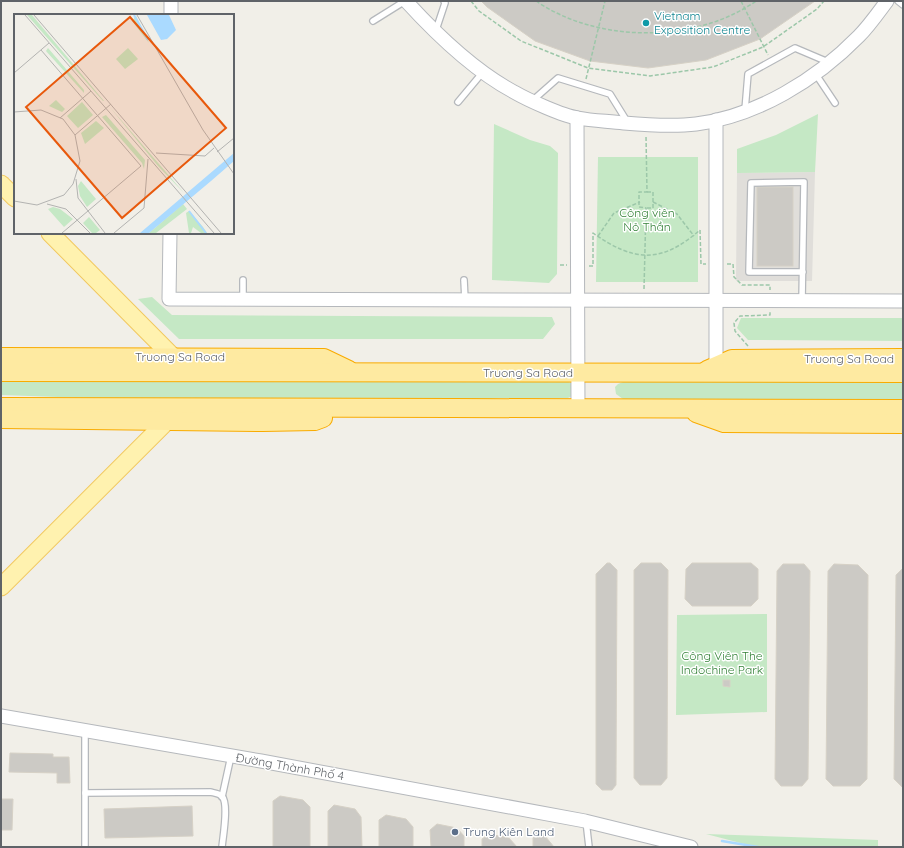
<svg xmlns="http://www.w3.org/2000/svg" width="904" height="848" font-family="Quicksand,sans-serif">
<style>
.industrial{fill:#e0deda}
.green{fill:#c5e8c5}
.lines{fill:none;stroke-linecap:round;stroke-linejoin:round}
.stream{stroke:#aadaff;stroke-width:2.5}
.building{fill:#cccac5;stroke:#d6d1c6}
.service-casing{stroke:#b5b8bc;stroke-width:8}
.tertiary-casing{stroke:#b5b8bc;stroke-width:15}
.primary-casing{stroke:#f2c960;stroke-width:19}
.trunk-casing{stroke:#f9ab00;stroke-width:20}
.path{stroke:#9cc7a9;stroke-width:1.5;stroke-dasharray:4 2;stroke-linecap:butt}
.service{stroke:#fff;stroke-width:5.5}
.tertiary{stroke:#fff;stroke-width:13}
.primary{stroke:#fff2af;stroke-width:17}
.trunk{stroke:#feeaa1;stroke-width:18}
.culture-dot{fill:#0f9aa8;stroke:#fff;stroke-width:1.5}
.service-dot{fill:#5c6f8a;stroke:#fff;stroke-width:1.5}
.labels{text-anchor:middle;stroke-width:3;stroke-linejoin:round;paint-order:stroke}
.culture-label{font-size:12px;fill:#0d838f;stroke:#fff;text-anchor:start}
.park-label{font-size:12px;fill:#348238;stroke:#fff}
.street-label{font-size:12px;fill:#5f6368;stroke:#fff}
.service-label{font-size:12px;fill:#4e5e75;stroke:#fff;text-anchor:start}
.inset-river{fill:none;stroke:#aadaff;stroke-width:2}
.inset-road{fill:none;stroke:#b3b3b1;stroke-width:1}
.view{fill:#e8590c;fill-opacity:0.15;stroke:#e8590c;stroke-width:2}
.inset-edge{fill:none;stroke:#5f6368;stroke-width:2}
</style>
<rect width="100%" height="100%" fill="#f1efe8"/>
<!-- industrial -->
<path class="industrial" d="M815,172L812,281H736L737,173Z"/>
<!-- green -->
<g class="green">
<path d="M818,114L815,172L737,173V149L776,135Z"/>
<path d="M494,124L530,140L550,146L558,153L557,274L549,283L492,280Z"/>
<path d="M598,157H698V282H596Z"/>
<path d="M152,297L172,315L552,317L555,324L543,339H179L138,299Z"/>
<path d="M741,318H903V341L748,340L737,328Z"/>
<path d="M903,379V402L623,399L616,394L615,387L618,384L623,382Z"/>
<path d="M483,380L568,382L572,383L574,395L568,398H501L480,400H143L1,395V381Z"/>
<path d="M767,614V712L676,715L677,615Z"/>
<path d="M706,834L878,840V847H756Z"/>
</g>
<g class="lines">
<!-- stream -->
<path class="stream" d="M722,841L758,847"/>
</g>
<!-- building -->
<g class="building">
<path d="M481,1H815L760,39L706,60L648,68L590,61L535,41L487,7Z"/>
<rect x="757" y="187" width="36" height="79"/>
<path d="M607,563H610L617,570L616,785L612,790H602L596,784V574Z"/>
<path d="M641,563H661L668,570L667,778L661,785H640L634,778V570Z"/>
<path d="M692,563H751L758,569V599L751,606H692L685,599L686,569Z"/>
<path d="M783,564H804L810,571L808,779L802,786H781L775,779L777,571Z"/>
<path d="M834,564L858,565L868,575L867,779L860,786H833L826,779L828,571Z"/>
<path d="M903,568V788L894,779L896,575Z"/>
<path d="M723,680H730V687L723,686Z"/>
<path d="M10,753L53,754V757H69L70,783H57V773L9,772Z"/>
<path d="M280,796L303,800L310,807V847H273V801Z"/>
<path d="M1,799H13L12,830H1Z"/>
<path d="M334,805L355,809L361,817L362,847H328V811Z"/>
<path d="M192,806L193,836L105,838L104,809Z"/>
<path d="M386,815L406,819L413,827V847H379V820Z"/>
<path d="M437,824L457,828L464,836V847H431L430,830Z"/>
<path d="M533,831H541L554,847H533Z"/>
<path d="M489,834L509,838L517,847H482V839Z"/>
</g>
<g class="lines">
<defs>
<g id="service">
<path d="M898,1L903,5"/>
<path d="M373,21L405,1"/>
<path d="M436,30L445,3L444,1"/>
<path d="M815,73L835,103"/>
<path d="M532,101L558,78L610,94L628,123"/>
<path d="M458,102L483,72"/>
<path d="M745,110L748,74L795,48L828,62"/>
<path d="M464,280L465,300"/>
<path d="M243,299V280"/>
<path d="M802,301L804,182L751,183L749,272H803"/>
<path d="M85,793L210,792C214,793 218,793 222,796C229,804 223,836 222,847"/>
<path d="M222,797L231,756"/>
<path d="M586,821L589,847"/>
<path d="M85,847V730"/>
</g>
<g id="tertiary">
<path d="M171,1V15"/>
<path d="M406,1C437,35 473,70 514,92C528,100 563,116 578,118C593,121 609,121 624,123C647,125 672,127 696,124C757,116 816,80 859,36C869,26 878,13 887,1"/>
<path d="M577,118L578,408"/>
<path d="M170,233L169,299L903,301"/>
<path d="M716,366V120"/>
<path d="M1,716L261,761L585,821L691,847"/>
</g>
<g id="primary">
<path d="M1,184L15,198"/>
<path d="M50,233L173,357"/>
<path d="M1,587L167,421"/>
</g>
<g id="trunk">
<path d="M1,357L324,358L349,370"/>
<path d="M707,370L732,359L903,358"/>
<path d="M1,372L903,373"/>
<path d="M1,407C302,409 602,407 903,409"/>
<path d="M696,413L724,423L903,424"/>
<path d="M1,419L263,422L315,421L323,418"/>
</g>
</defs>
<!-- service casing -->
<use href="#service" class="service-casing"/>
<!-- tertiary casing -->
<use href="#tertiary" class="tertiary-casing"/>
<!-- primary casing -->
<use href="#primary" class="primary-casing"/>
<!-- trunk casing -->
<use href="#trunk" class="trunk-casing"/>
<!-- path -->
<g class="path">
<path d="M471,1L479,11L521,41L588,68L650,76L713,67L763,47L817,9L824,1"/>
<path d="M536,1C597,43 695,44 756,1"/>
<path d="M741,1L768,55"/>
<path d="M586,79L605,1"/>
<path d="M647,192H653V202"/>
<path d="M647,208H653V202L677,214L694,236"/>
<path d="M700,230L701,264H706"/>
<path d="M598,236L614,213L640,202"/>
<path d="M727,264H733L734,277L742,285H770V290"/>
<path d="M560,265H567"/>
<path d="M589,266H593V233C634,262 661,264 700,230"/>
<path d="M644,289L646,208L639,207V192H647L646,136"/>
<path d="M748,346L735,331L734,323L740,316L770,315V311"/>
</g>
<!-- service -->
<use href="#service" class="service"/>
<!-- tertiary -->
<use href="#tertiary" class="tertiary"/>
<!-- primary -->
<use href="#primary" class="primary"/>
<!-- trunk -->
<use href="#trunk" class="trunk"/>
</g>
<!-- markers -->
<circle class="culture-dot" cx="646" cy="23" r="4"/>
<circle class="service-dot" cx="455" cy="832" r="4"/>
<g class="labels">
<!-- culture labels -->
<g class="culture-label">
<text x="654" y="20">Vietnam<tspan x="654" dy="14">Exposition Centre</tspan></text>
</g>
<!-- park labels -->
<g class="park-label">
<text x="647" y="217">Công viên<tspan x="647" dy="14">Nỏ Thần</tspan></text>
<text x="722" y="660">Công Viên The<tspan x="722" dy="14">Indochine Park</tspan></text>
</g>
<!-- street labels -->
<g class="street-label">
<text x="180" y="361">Truong Sa Road</text>
<text x="849" y="363">Truong Sa Road</text>
<text x="528" y="377">Truong Sa Road</text>
<text transform="translate(290 767) rotate(10)" y="4">Đường Thành Phố 4</text>
</g>
<!-- service labels -->
<g class="service-label">
<text x="463" y="836">Trung Kiên Land</text>
</g>
</g>
<!-- overview -->
<g transform="translate(14 14)">
<rect width="220" height="220" fill="#f1efe8"/>
<path d="M13,1H18L90,87H89ZM122,2L135,29L118,7ZM34,34L70,76V79L32,37ZM114,34L124,45L111,55L102,45ZM42,86L51,95L48,98L35,92ZM68,88L79,101L64,114L53,102ZM95,92L170,179L144,152ZM92,101L131,146L130,155L128,149L88,103ZM82,107L90,114L71,130L67,119ZM67,167L82,185L73,193L66,182L64,172ZM169,190L173,195L142,219H135ZM39,193L46,195L59,205L50,213L34,195ZM175,197L189,213L193,219H187L179,213L177,219H175L172,199ZM75,203L86,216L82,219H78L69,209Z" fill="#c5e8c5"/>
<path d="M133,1H155L162,16L153,25L147,26ZM220,139V147L197,167L135,219H126Z" fill="#aadaff"/>
<path class="inset-river" d="M120,1L134,26M175,197L192,219"/>
<path class="inset-road" d="M11,1L200,219M20,1L207,219M123,1L189,116L220,160M27,36L127,152L48,219M0,59L35,29M0,98L27,96L49,105L61,121L66,147L59,170L50,181L23,191L0,187M46,104L77,77M61,121L97,90M203,138L220,124M142,139L191,142L200,134M62,165L64,184L91,219M33,190L52,195L76,219M100,219L130,194L134,145"/>
<path class="view" d="M116,3L212,114L108,204L12,93Z"/>
<rect width="220" height="220" class="inset-edge"/>
</g>
<!-- border -->
<rect width="904" height="848" fill="none" stroke="#5f6368" stroke-width="4"/>
</svg>
